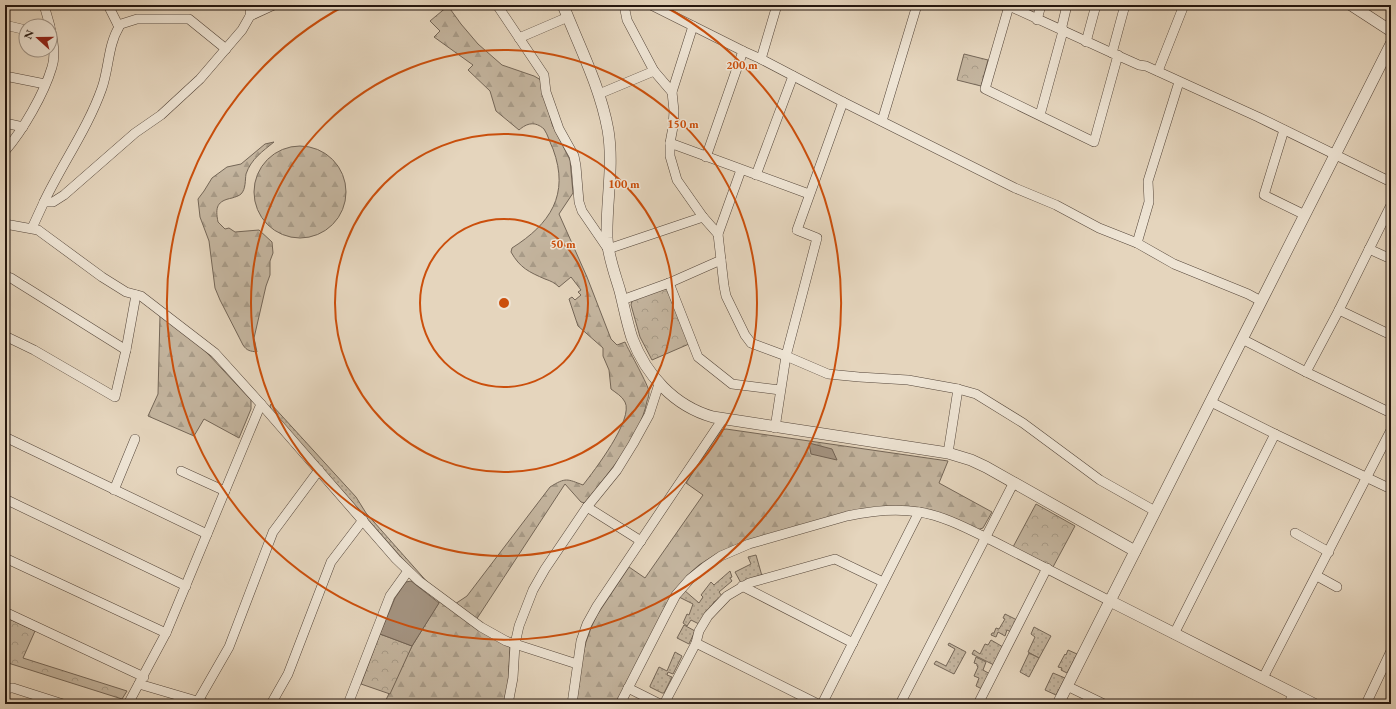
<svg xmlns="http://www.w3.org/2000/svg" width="1396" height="709" font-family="'EB Garamond',serif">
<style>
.grass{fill:url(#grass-dots);stroke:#746657}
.forest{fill:url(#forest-firs);stroke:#746657}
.park{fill:url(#park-crowns);stroke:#746657}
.water{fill:#a49482;stroke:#716254}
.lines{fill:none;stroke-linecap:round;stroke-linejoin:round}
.minor-casing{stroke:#55463a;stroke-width:10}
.tertiary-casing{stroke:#55463a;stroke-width:12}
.minor{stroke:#eee4d4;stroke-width:9}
.tertiary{stroke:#eee4d4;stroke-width:11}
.ring{fill:none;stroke:#cb4f0c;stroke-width:2}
.centre{fill:#cb4f0c;stroke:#eee4d4;stroke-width:2}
.ring-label{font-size:12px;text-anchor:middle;font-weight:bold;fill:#cb4f0c;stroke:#eee4d4;stroke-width:3;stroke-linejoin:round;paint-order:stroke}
</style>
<defs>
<pattern id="grass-dots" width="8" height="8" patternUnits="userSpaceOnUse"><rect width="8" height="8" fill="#c4b59f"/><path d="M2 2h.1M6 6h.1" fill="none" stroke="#a89b88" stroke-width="1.8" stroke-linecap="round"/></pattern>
<pattern id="forest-firs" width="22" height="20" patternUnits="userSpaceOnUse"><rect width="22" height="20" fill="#c4b59f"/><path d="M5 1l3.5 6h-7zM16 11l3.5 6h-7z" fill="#a89b88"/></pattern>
<pattern id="park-crowns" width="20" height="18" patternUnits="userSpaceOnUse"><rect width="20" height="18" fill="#c4b59f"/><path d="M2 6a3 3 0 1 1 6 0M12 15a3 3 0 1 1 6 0" fill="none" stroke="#a89b88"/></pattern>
</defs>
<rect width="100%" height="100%" fill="#e5d5bd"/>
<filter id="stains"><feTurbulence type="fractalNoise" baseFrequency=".005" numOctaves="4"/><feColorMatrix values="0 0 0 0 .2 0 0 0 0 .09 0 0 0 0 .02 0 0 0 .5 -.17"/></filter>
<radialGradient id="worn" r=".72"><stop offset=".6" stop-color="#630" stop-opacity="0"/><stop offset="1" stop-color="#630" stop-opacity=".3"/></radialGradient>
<!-- grass -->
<g class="grass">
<path d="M271,404L356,497L366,513L429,584L409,566L271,410L270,406Z"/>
<path d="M756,555L762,576L741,583L735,572L751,564L748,557Z"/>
<path d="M730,571L732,577L730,578L732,581L719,592L722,596L714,602L699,624L691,620L687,626L683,623L687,614L689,615L693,604L679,597L684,590L699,603L703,597L701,595L711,582L714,585Z"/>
<path d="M1005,614L1017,620L1011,632L1007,630L1005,636L998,632L996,637L991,635L992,633H994L996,628L999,629L1005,619L1003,618Z"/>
<path d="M684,625L695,631L689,644L677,638Z"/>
<path d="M1034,627L1051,636L1039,658L1028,652L1035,637L1031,634Z"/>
<path d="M991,640L1003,647L994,665L972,654L974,650L980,654L985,644L988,645Z"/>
<path d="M949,643L966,652L954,674L934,664L936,661L946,666L955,649L948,645Z"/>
<path d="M1068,650L1077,654L1067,673L1061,670L1062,668L1058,667L1065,654L1066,655Z"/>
<path d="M675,652L682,656L673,674L668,672L667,675L672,677L664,693H662L650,687V686L659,667L667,671Z"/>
<path d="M1029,653L1039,658L1029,677L1020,672Z"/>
<path d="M976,657L986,662L983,670L990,674L982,689L976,686L979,678L974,676L978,667L977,666V664L974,663Z"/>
<path d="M1053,673L1065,678L1056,695L1045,690Z"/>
</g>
<!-- forest -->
<g class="forest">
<path d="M448,6L461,24L478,44L502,65L534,76L541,80L552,124L570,160L573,193L559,214L587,277L611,339L617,345L625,342C629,351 649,386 649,392C649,395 648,399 647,401C640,438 607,474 585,503L581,502L565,484L476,620L455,604L467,596L550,487C566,477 567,479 583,485C594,471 634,419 625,402C622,396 616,393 611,389L609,370L603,356V348L578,326L569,299L572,297L575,300L581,295L578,292L581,290L571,277L559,287C555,283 551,281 545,279C529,272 520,268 511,252L512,248C550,224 570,195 553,149C550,143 548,135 544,129C535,121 527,123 519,130L496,111L490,91L468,70L473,65L434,37L440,31L430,21Z"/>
<path d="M274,142C263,151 251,159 246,174C245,180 246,189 241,194C239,196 235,197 232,198C217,201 215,207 218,222L225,229L229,228L235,232L259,230L272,242L273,253L270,261V275L266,286L254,338L257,352C250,351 247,351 243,345L220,300L215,288L209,241L200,217L198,199L204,191L212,178L227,167L241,164L265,144Z"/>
<circle cx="300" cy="192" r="46"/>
<path d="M160,315L189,336L209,355L251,400V409L239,438L204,419L194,436L148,416L158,394Z"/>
<path d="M726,429L948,461L939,483L992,512L983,528L977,530L886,508L716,554L699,565L690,573L616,704H576L582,659L586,642L591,628L597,615L629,567L645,578L703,495L686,483L721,430Z"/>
<path d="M440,601L510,647L508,685L503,704H384L412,646Z"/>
</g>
<!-- park -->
<g class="park">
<path d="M964,54L988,60L981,86L957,80Z"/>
<path d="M663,288L668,290L689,344L652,360L640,337L631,305L632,300Z"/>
<path d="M1036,504L1075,526L1053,567L1013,547Z"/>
<path d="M5,617L35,631L23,658L127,691L122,699L5,662Z"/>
<path d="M380,634L412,646L390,694L361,684Z"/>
</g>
<!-- water -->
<g class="water">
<path d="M809,443L832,449L837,460L811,454Z"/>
<path d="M411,581L439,603L412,646L380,634L395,598L406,582Z"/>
</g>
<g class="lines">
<defs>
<g id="minor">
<path d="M44,5L50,26"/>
<path d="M497,5L544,75L546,92L559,129L574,156L576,166L579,202L582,211L608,249L703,217"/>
<path d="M624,5L627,20L654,71L672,92"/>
<path d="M651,5L743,51L761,59L843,102L1015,188L1056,205L1099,228L1137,243L1174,264L1248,294L1261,301"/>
<path d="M1007,5L1112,53L1139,65L1146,66L1258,117L1391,182"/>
<path d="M1009,6L985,89L1094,142L1118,55"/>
<path d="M250,16L274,5"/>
<path d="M1037,20L1041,5"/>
<path d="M5,25L26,30"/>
<path d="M118,25L137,19H189L226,49"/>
<path d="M693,26L672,92L674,111L673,127L670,143V156L677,180L703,217L718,234"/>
<path d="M519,38L568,17"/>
<path d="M1086,42L1096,5"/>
<path d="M1112,53L1125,5"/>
<path d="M761,59L777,5"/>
<path d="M1158,71L1184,5"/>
<path d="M5,76L45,84"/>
<path d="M599,94L654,71"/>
<path d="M1040,115L1063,31L1062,26L1067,5"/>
<path d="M882,121L917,5"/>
<path d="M5,123L23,127"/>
<path d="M1284,130L1264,195L1305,215"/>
<path d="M670,143L809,194"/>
<path d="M5,151C23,130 44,94 52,67C56,55 53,39 50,27"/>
<path d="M706,157L743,51"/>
<path d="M741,170L718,234L724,286L726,296L745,335L751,343L786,356L828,374L859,377L908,380L958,389L976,394L1023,423L1100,480L1155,511"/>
<path d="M756,175L793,76"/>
<path d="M44,202C62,164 88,128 102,88C109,68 108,45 119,27L108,5"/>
<path d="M5,224L38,230L102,277L126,292L141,296L215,353L261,404L396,559L419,581L481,627L506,641L577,664"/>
<path d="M32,228L44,202H53L64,195L135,133L161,115L200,79L242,30L250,16L251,5"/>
<path d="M1137,243L1149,202L1148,181L1179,82"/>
<path d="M1369,249L1391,259"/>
<path d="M5,276L11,278L126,350"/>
<path d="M669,283L698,357L732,384L780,390"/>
<path d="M622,300L669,283L721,260"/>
<path d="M1339,310L1391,335"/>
<path d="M5,336L34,350L115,397L126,350L136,295"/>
<path d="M1242,339L1306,372L1391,413"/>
<path d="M1306,372L1339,310L1391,205"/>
<path d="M1211,402L1275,434L1391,489"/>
<path d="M775,428L786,356L817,238L797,230L843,102"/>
<path d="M5,437L207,534"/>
<path d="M948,453L958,389"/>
<path d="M181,471L225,491"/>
<path d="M114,490L135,439"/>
<path d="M5,499L186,586"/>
<path d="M587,507L641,541"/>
<path d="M1295,533L1329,552"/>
<path d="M5,558L166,633"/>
<path d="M1317,576L1337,587"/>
<path d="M742,586L853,643"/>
<path d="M5,612L144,677"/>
<path d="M1174,634L1275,434"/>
<path d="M696,643L818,704"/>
<path d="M1263,678L1391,430"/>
<path d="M139,684L207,704"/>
<path d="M1067,686L1104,704"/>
<path d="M628,688L660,704"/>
<path d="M5,689L11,688H13L63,704"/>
<path d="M198,701L229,647L273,532L319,470"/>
<path d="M128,704L166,633L261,404"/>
<path d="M271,704L288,674L331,562L363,520"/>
<path d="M348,704L390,596L408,571"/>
<path d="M508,704L513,678L515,644L519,626L533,590L545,569L587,507L617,470L633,444L649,415L659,384"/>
<path d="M572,704L581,641L587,624L597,606L722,420"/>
<path d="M620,704L665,616L676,595L690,579L705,567L721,556L749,544L847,516C870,511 895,508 919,512C945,516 970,530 993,541C1032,561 1071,581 1110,601"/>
<path d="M664,704L696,643L699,631L708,616L727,596L749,583L835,559L883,582"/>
<path d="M822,704L919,512"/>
<path d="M900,704L1014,482"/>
<path d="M978,704L1047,568"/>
<path d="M1289,704L1293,693"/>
<path d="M1366,704L1391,651"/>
</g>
<g id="tertiary">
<path d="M563,5C579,46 600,86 608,130C614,166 606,202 607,238C608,256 615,274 620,291C624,307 627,323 632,338C646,375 674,406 713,417L948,453L971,460L986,467L1135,551"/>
<path d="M1351,5L1391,31"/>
<path d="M1110,601L1314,704"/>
<path d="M1058,704L1391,44"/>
</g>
</defs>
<!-- minor casing -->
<use href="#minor" class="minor-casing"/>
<!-- tertiary casing -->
<use href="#tertiary" class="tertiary-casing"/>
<!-- minor -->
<use href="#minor" class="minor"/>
<!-- tertiary -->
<use href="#tertiary" class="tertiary"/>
</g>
<!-- distance rings -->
<g class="ring">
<circle cx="504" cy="303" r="84"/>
<circle cx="504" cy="303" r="169"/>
<circle cx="504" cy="303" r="253"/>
<path d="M662 5A337 337 0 1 1 346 5"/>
</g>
<circle cx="504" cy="303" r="6" class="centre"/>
<g class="ring-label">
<text x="742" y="69">200 m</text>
<text x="683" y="128">150 m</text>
<text x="624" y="188">100 m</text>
<text x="563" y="248">50 m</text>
</g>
<!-- margin -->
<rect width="1396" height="709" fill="none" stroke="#e5d5bd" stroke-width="20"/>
<rect x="6" y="6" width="1384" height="697" fill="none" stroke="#25170f" stroke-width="2"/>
<rect x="10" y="10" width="1376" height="689" fill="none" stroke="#25170f"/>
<!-- north arrow -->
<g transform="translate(38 38) rotate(291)"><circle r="19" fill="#eee4d4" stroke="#9e9285"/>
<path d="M0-3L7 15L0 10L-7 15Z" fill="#8f2418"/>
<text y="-6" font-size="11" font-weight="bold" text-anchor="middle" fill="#25170f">N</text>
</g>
<rect width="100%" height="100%" filter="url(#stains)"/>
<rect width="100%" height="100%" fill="url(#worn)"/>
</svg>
